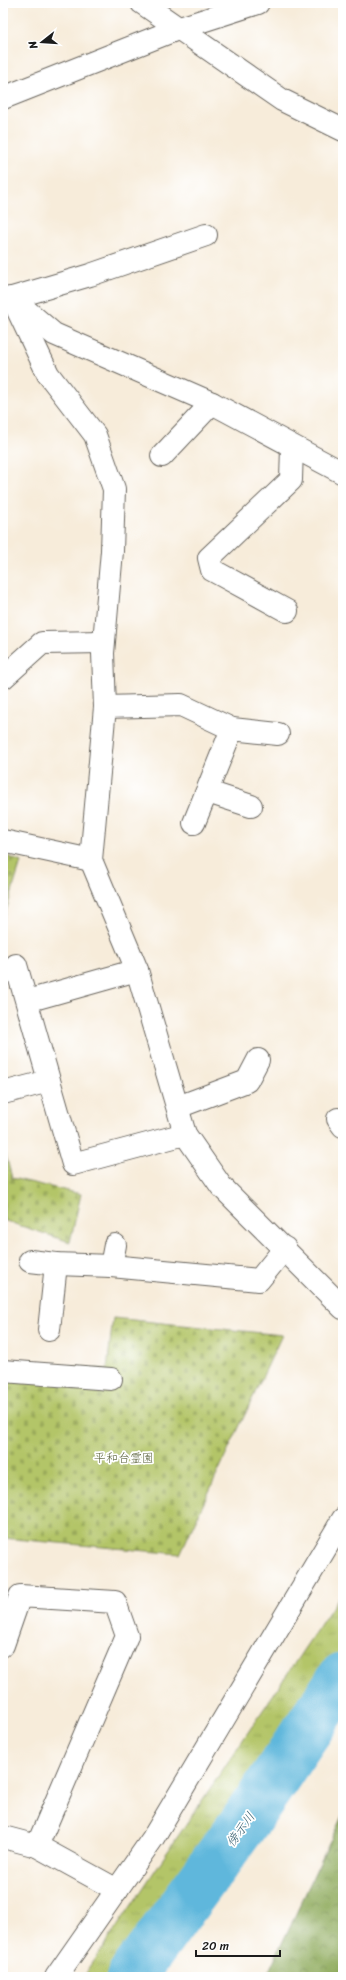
<svg xmlns="http://www.w3.org/2000/svg" width="346" height="1980" font-family="Sriracha,'Klee One',sans-serif">
<style>
.forest{fill:url(#forest-crowns);stroke:#55633c}
.cemetery{fill:url(#cemetery-stones);stroke:#687042}
.park{fill:url(#park-tufts);stroke:#687042}
.lines{fill:none;stroke-linecap:round;stroke-linejoin:round}
.river{stroke:#5fb7dc;stroke-width:50}
.minor-casing{stroke:#69655e;stroke-width:24}
.minor{stroke:#fff;stroke-width:22}
.labels{text-anchor:middle;stroke-width:3.5;stroke-linejoin:round;paint-order:stroke}
.park-label{font-size:12px;fill:#58603a;stroke:#fff}
.water-label{font-size:13px;font-style:italic;fill:#3a6272;stroke:#fff}
</style>
<defs>
<pattern id="forest-crowns" width="20" height="18" patternUnits="userSpaceOnUse"><rect width="20" height="18" fill="#8eaa5c"/><path d="M2 6a3 3 0 1 1 6 0M12 15a3 3 0 1 1 6 0" fill="none" stroke="#738a4b"/></pattern>
<pattern id="cemetery-stones" width="16" height="16" patternUnits="userSpaceOnUse"><rect width="16" height="16" fill="#b3c568"/><path d="M2 7V4a2 2 0 0 1 4 0v3zM10 15v-3a2 2 0 0 1 4 0v3z" fill="#99a95a"/></pattern>
<pattern id="park-tufts" width="24" height="20" patternUnits="userSpaceOnUse"><rect width="24" height="20" fill="#b3c568"/><path d="M3 7l-1-3M5 7V3M7 7l1-3M15 17l-1-3M17 17v-4M19 17l1-3" fill="none" stroke="#99a95a"/></pattern>
</defs>
<rect width="100%" height="100%" fill="#fff"/>
<filter id="ink" filterUnits="userSpaceOnUse"><feTurbulence type="fractalNoise" baseFrequency=".025" numOctaves="2"/><feDisplacementMap in="SourceGraphic" scale="8" xChannelSelector="R" yChannelSelector="G"/><feConvolveMatrix kernelMatrix="1 2 1 2 8 2 1 2 1" color-interpolation-filters="sRGB"/></filter>
<filter id="wash" filterUnits="userSpaceOnUse"><feTurbulence type="fractalNoise" baseFrequency=".012" numOctaves="4" result="noise"/><feDisplacementMap in="SourceGraphic" scale="16" xChannelSelector="R" yChannelSelector="G"/><feGaussianBlur stdDeviation="0.9" result="paint"/><feColorMatrix in="noise" values="0 0 0 0 0 0 0 0 0 0 0 0 0 0 0 0 0 1.4 0 .05"/><feComposite in="paint" operator="in"/></filter>
<g filter="url(#wash)">
<rect width="100%" height="100%" fill="#f7ecda"/>
<!-- forest -->
<path class="forest" d="M343,1814V1977H266Z"/>
<!-- cemetery -->
<g class="cemetery">
<path d="M3,854L21,862L3,921Z"/>
<path d="M3,1152H5L12,1178L81,1194L70,1242L3,1220Z"/>
<path d="M113,1318L282,1335L180,1554L3,1538V1362L107,1369Z"/>
</g>
<!-- park -->
<path class="park" d="M343,1591V1660L115,1977H88L86,1973Z"/>
<g class="lines">
<!-- river -->
<path class="river" d="M131,1977L249,1816L343,1677"/>
</g>
</g>
<g filter="url(#ink)">
<g class="lines">
<defs>
<g id="minor">
<path d="M142,3L282,100L343,130"/>
<path d="M3,98L180,28L258,3"/>
<path d="M12,298L90,275L206,235"/>
<path d="M3,299L12,298L48,374L95,435L114,489L112,551L103,653L105,707L91,860L137,970L185,1134L221,1186L343,1308"/>
<path d="M19,304L54,334L212,403L343,473"/>
<path d="M162,456L212,403"/>
<path d="M287,611L212,570L209,558L291,480L292,447"/>
<path d="M3,678L42,643L103,642"/>
<path d="M105,707L181,705L232,729L194,823"/>
<path d="M232,729L278,734"/>
<path d="M208,792L251,806"/>
<path d="M3,841L91,860"/>
<path d="M16,965L73,1164L185,1134"/>
<path d="M27,1001L137,970"/>
<path d="M3,1093L49,1081"/>
<path d="M178,1107L247,1081L258,1060"/>
<path d="M338,1119L343,1126"/>
<path d="M30,1261L56,1264L111,1266L259,1280L285,1248"/>
<path d="M111,1266L115,1245"/>
<path d="M49,1330L56,1264"/>
<path d="M3,1371L111,1379"/>
<path d="M3,1645L20,1596L115,1602L127,1636L37,1846"/>
<path d="M3,1837L37,1846L117,1890"/>
<path d="M56,1977L153,1838L343,1519"/>
</g>
</defs>
<!-- minor casing -->
<use href="#minor" class="minor-casing"/>
<!-- minor -->
<use href="#minor" class="minor"/>
</g>
</g>
<g class="labels">
<!-- park labels -->
<g class="park-label">
<text x="124" y="1462">平和台霊園</text>
</g>
<!-- water labels -->
<g class="water-label">
<text transform="translate(240 1829) rotate(-54)" y="5">傍示川</text>
</g>
</g>
<!-- margin -->
<rect width="346" height="1980" fill="none" stroke="#fff" stroke-width="16"/>
<!-- north arrow -->
<g transform="translate(42 42) rotate(253)" stroke="#ffffff" stroke-width="3" paint-order="stroke">
<path d="M0-3L7 15L0 10L-7 15Z" fill="#1c1c1c"/>
<text y="-6" font-size="11" font-weight="bold" text-anchor="middle" fill="#1c1c1c">N</text>
</g>
<!-- scale -->
<path d="M196 1950v6h84v-6" fill="none" stroke="#1c1c1c" stroke-width="2"/>
<text x="202" y="1950" font-size="12" fill="#1c1c1c" stroke="#ffffff" stroke-width="3" paint-order="stroke">20 m</text>
</svg>
